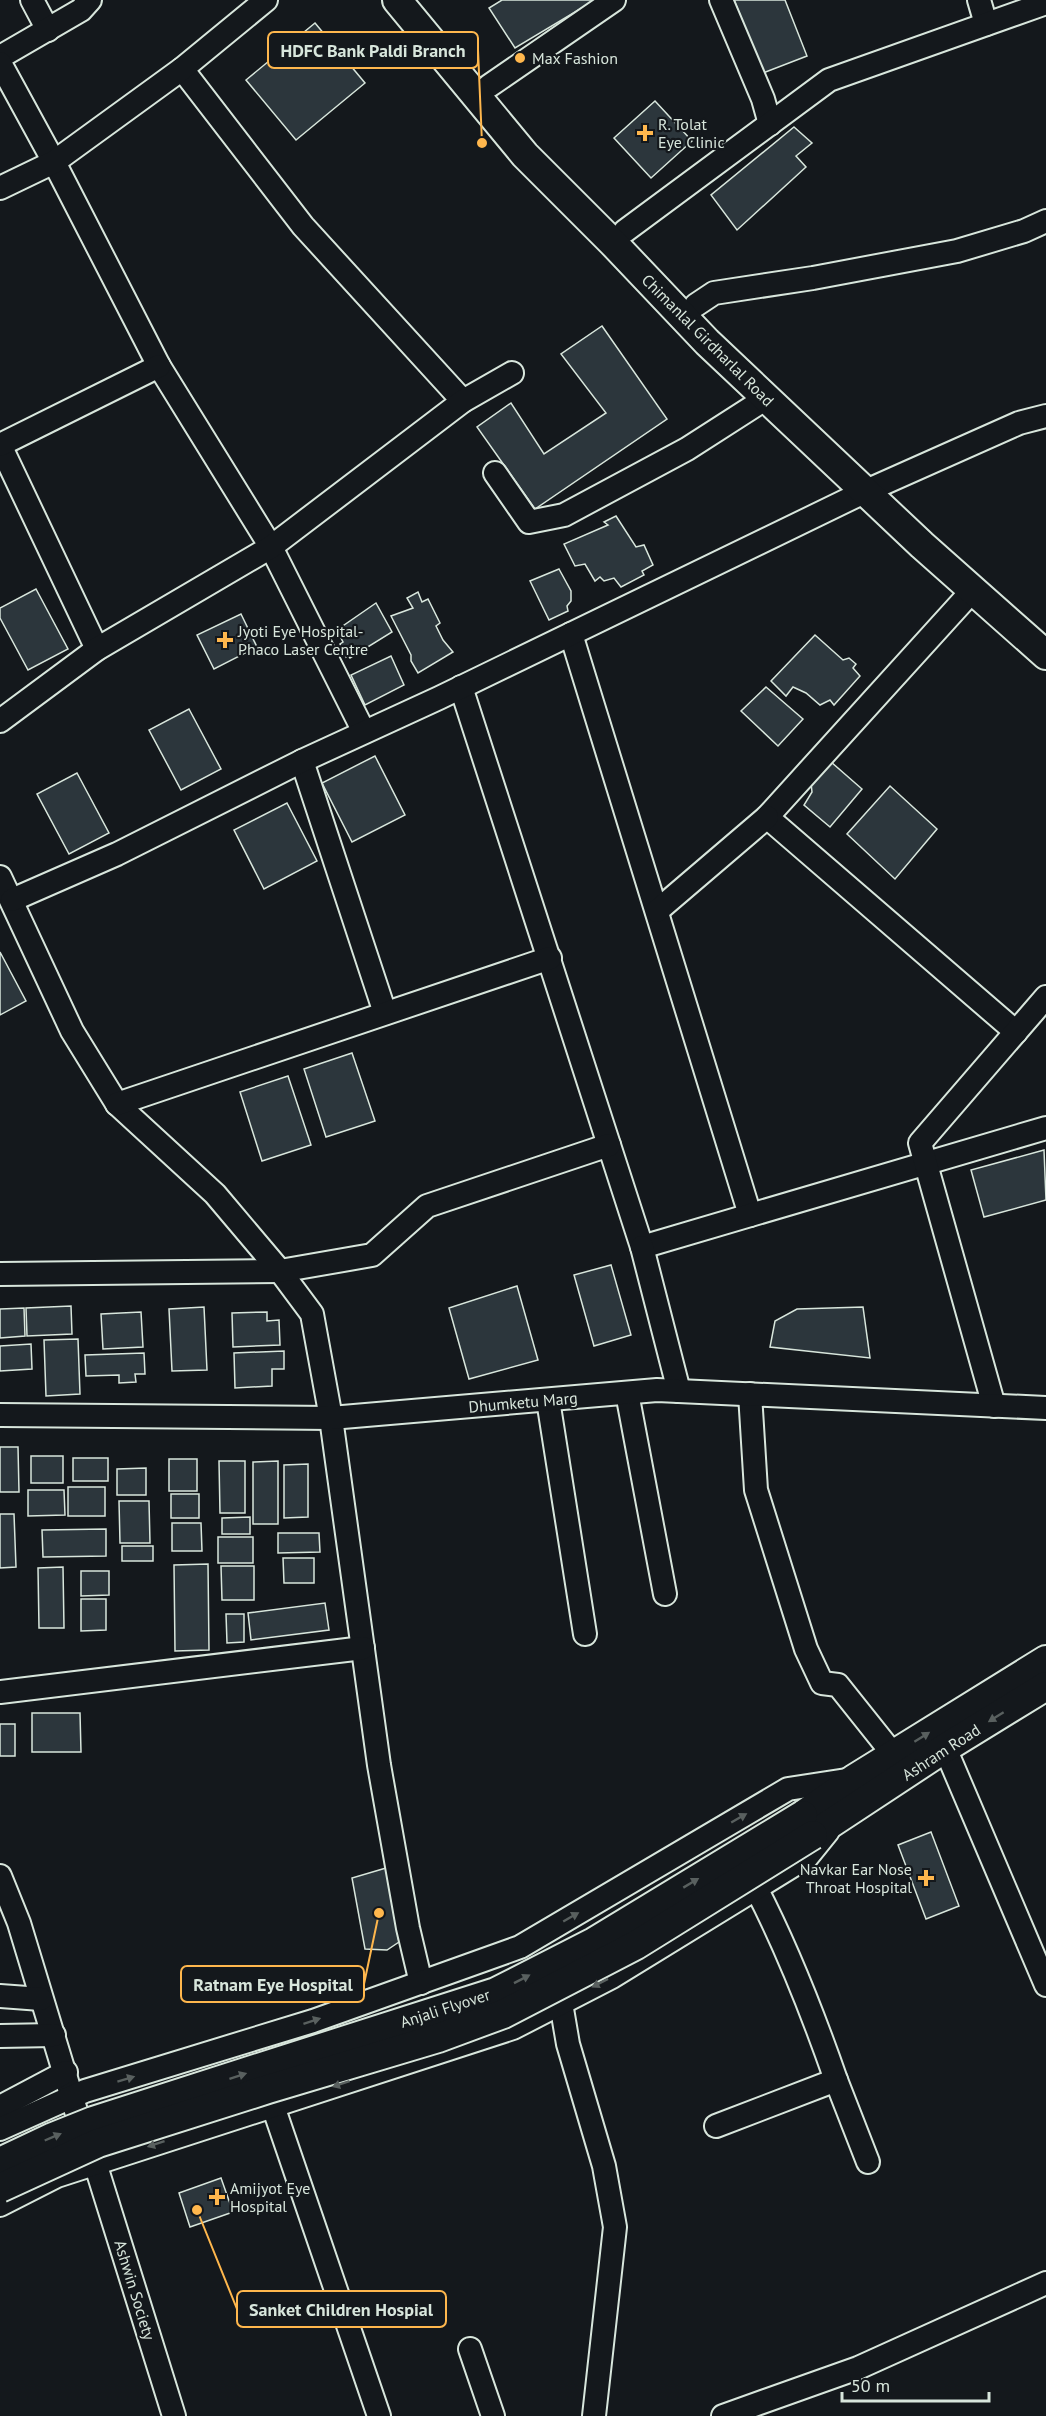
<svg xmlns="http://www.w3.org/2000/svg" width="1046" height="2416" font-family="'PT Sans',sans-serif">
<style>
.building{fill:#2c363c;stroke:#d8e6dc;stroke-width:1.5}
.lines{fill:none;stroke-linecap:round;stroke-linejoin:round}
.minor-casing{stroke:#d8e6dc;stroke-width:26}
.major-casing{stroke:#d8e6dc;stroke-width:32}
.minor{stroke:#14181c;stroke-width:22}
.major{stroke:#14181c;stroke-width:28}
.major-bridge-casing{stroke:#d8e6dc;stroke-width:32;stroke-linecap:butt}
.major-bridge{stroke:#14181c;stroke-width:28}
.oneway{fill:#59605f}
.poi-dot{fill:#ffb74d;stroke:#14181c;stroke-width:2}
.labels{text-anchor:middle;stroke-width:4.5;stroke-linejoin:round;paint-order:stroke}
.poi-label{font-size:16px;fill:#d8e6dc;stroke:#14181c;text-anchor:start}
.street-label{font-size:16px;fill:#d8e6dc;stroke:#14181c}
.leader{fill:none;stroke:#ffb74d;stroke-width:2}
.callout-dot{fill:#ffb74d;stroke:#14181c;stroke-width:2}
.callout{fill:#14181c;stroke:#ffb74d;stroke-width:2}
.callout-label{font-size:18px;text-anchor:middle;font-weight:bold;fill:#d8e6dc}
</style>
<rect width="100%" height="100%" fill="#14181c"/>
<!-- building -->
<g class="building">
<path d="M502,0H595L515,48L489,8Z"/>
<path d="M734,0H785L807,56L763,73Z"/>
<path d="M315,23L365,83L296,140L246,80Z"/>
<path d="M655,101L692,141L651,178L614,138Z"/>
<path d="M794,127L812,143L796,156L806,167L737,230L711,195Z"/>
<path d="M602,326L667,419L535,509L477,427L511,403L544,454L606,413L561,354Z"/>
<path d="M616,516L636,547L644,545L653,565L642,571L644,575L621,587L614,578L604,581L600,577L595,581L585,564L575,566L564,544L608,525L604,522Z"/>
<path d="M559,569L571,591V601L567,606L568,611L549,620L530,581Z"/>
<path d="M36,589L68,649L28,670L0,618V608Z"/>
<path d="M418,592L422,602L428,599L440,623L436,626L443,640L453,652L418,673L411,661V655L391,616L413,608L407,598Z"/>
<path d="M376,603L392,632L350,658L348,655L346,657L340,644L343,642L337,630Z"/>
<path d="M241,614L257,647L214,669L197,635Z"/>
<path d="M815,635L843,660L849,658L856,664L853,668L860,676L834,705L830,700L820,705L806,693L793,687L786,696L771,681Z"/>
<path d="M391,656L404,685L365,705L351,675Z"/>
<path d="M766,687L803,719L778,746L741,711Z"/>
<path d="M189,709L221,769L181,790L149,730Z"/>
<path d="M375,756L405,815L352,842L322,783Z"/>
<path d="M831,762L862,789L830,827L804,805L812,792L811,783Z"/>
<path d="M77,773L109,833L69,854L37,794Z"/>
<path d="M890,786L937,829L895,879L847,834Z"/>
<path d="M287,803L317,861L264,889L234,830Z"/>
<path d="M0,952L26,1001L0,1015Z"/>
<path d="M352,1053L375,1121L326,1137L304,1069Z"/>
<path d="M288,1076L311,1145L262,1161L240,1092Z"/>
<path d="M1044,1150L1046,1200L984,1217L971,1170Z"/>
<path d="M611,1265L631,1335L594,1346L574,1275Z"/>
<path d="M517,1286L538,1360L469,1379L449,1308Z"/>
<path d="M71,1306L72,1334L27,1336L26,1308Z"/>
<path d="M204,1307L207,1370L172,1371L169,1309Z"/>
<path d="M863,1307L870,1358L770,1347L775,1321L797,1309Z"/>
<path d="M24,1308L25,1336L0,1338V1309Z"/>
<path d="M141,1312L143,1347L103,1349L101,1314Z"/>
<path d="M267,1312V1321L279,1320L280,1345L233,1347L232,1313Z"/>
<path d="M78,1339L80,1394L46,1396L44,1340Z"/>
<path d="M31,1344L32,1369L0,1371V1346Z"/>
<path d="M284,1351V1369H272V1386L235,1388L234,1353Z"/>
<path d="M144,1353L145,1374H135L136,1382L119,1383V1375L86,1376L85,1355Z"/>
<path d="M0,1447H18L19,1492H0Z"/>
<rect x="31" y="1456" width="32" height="27"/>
<rect x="73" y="1458" width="35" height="23"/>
<rect x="169" y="1459" width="28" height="32"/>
<path d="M219,1461H245V1513H220Z"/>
<path d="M278,1461V1524H253V1462Z"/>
<path d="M308,1464V1517L284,1518V1465Z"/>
<path d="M146,1468V1495H117V1469Z"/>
<rect x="68" y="1487" width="37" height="29"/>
<path d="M28,1490H64L65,1515L28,1516Z"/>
<rect x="171" y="1494" width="28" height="24"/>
<path d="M119,1501H149L150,1543H120Z"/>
<path d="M0,1514H14L16,1567L0,1568Z"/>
<path d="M250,1517V1534H222V1518Z"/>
<path d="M172,1523H201L202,1551H172Z"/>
<path d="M106,1529V1556L43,1557L42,1530Z"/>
<path d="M278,1533H319L320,1552L278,1553Z"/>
<rect x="218" y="1537" width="35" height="26"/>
<rect x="122" y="1546" width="31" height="15"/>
<path d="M283,1558H314V1583H284Z"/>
<path d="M208,1564L209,1650L175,1651L174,1565Z"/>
<path d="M221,1566H254V1600H222Z"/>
<path d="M63,1567L64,1628H39L38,1568Z"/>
<path d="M81,1571H109V1595L81,1596Z"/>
<path d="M81,1599H106V1630L81,1631Z"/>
<path d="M325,1603L329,1630L251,1640L248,1613Z"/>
<path d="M226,1614H244V1642L227,1643Z"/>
<path d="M32,1713H80L81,1752H32Z"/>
<rect x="0" y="1724" width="15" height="32"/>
<path d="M931,1832L959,1906L926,1919L898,1845Z"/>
<path d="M386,1868L399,1942L387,1950L365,1949L352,1878Z"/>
<path d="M221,2178L233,2212L190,2227L179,2193Z"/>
</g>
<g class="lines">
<defs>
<g id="minor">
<path d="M32,0L48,30"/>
<path d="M721,0L763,99L770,124"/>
<path d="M979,0L986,24"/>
<path d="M0,57L81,10L90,0"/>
<path d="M0,63L54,162L159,366L271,547L364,732"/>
<path d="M182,69L303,226L463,401"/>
<path d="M489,86L614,0"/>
<path d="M0,188L54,162L182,69L266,0"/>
<path d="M625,231L829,80L1046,3"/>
<path d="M696,305L714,293L813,278L957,251L1024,231L1046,221"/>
<path d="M0,445L97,649"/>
<path d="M0,445L159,366"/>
<path d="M495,473L529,522L564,515L687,449L765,399"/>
<path d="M973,590L767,817L1016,1032"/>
<path d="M571,634L750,1215"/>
<path d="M461,687L642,1247L1046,1128"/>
<path d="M0,721L97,649L271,547L463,401L512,373"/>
<path d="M302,761L385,1013"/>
<path d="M0,877L72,1031L117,1104L215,1194L280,1271L312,1314L331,1418L379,1765L408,1928L421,1983"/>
<path d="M12,900L117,854L302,761L439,698L864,492L1019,423L1046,416"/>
<path d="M657,911L767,817"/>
<path d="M117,1104L550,958"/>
<path d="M642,1247L679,1391"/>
<path d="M0,1274L280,1271L372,1255L427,1206L609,1145"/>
<path d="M627,1393L665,1594"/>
<path d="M750,1394L756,1490L806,1649L822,1683L838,1685L893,1754"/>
<path d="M548,1400L585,1634"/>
<path d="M994,1406L920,1143L1046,997"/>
<path d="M0,1415L331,1418L657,1390L1046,1408"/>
<path d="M0,1692L363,1648"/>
<path d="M945,1748L1046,1985"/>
<path d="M0,1876L19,1923L76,2111"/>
<path d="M0,1996L41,1999"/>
<path d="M561,2003L568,2044L604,2166L615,2227L594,2416"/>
<path d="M0,2036L54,2035"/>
<path d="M836,2080L868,2162"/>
<path d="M273,2106L379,2416"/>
<path d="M0,2107L66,2072"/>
<path d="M716,2126L836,2080C813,2014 788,1950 756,1888"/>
<path d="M0,2129L85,2091L313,2021L520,1947L788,1789L853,1779"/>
<path d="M91,2150L174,2416"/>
<path d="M0,2205L57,2176L513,2028L612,1977L807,1857L828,1831"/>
<path d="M470,2349L493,2416"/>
<path d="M723,2416L858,2368L1046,2283"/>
</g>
<g id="major">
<path d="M397,0L525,155L613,243L707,342L922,545L1046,655"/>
<path d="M803,1815L854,1779L1046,1660"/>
<path d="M813,1835L945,1748L1046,1686"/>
</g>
</defs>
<!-- minor casing -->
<use href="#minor" class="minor-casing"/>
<!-- major casing -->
<use href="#major" class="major-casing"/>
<!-- minor -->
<use href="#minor" class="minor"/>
<!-- major -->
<use href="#major" class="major"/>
<defs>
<g id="major-bridge">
<path d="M0,2162L53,2137L93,2121L496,1992L594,1942L803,1815"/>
<path d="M0,2188L98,2143L268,2089L438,2038L503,2014L636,1945L813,1835"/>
</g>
</defs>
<!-- major-bridge casing -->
<use href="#major-bridge" class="major-bridge-casing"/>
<!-- major-bridge -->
<use href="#major-bridge" class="major-bridge"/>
</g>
<!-- one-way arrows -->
<defs><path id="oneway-solid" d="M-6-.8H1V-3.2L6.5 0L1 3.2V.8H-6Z" transform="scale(1.5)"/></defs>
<g class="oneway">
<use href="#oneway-solid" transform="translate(996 1717) rotate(148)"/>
<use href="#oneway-solid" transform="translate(922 1737) rotate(-32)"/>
<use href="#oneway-solid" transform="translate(739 1818) rotate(-30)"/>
<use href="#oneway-solid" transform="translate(691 1883) rotate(-31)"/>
<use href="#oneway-solid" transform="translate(571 1917) rotate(-30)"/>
<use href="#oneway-solid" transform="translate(522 1979) rotate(-27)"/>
<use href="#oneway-solid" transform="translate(600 1983) rotate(153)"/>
<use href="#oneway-solid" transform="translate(312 2021) rotate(-18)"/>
<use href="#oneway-solid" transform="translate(238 2076) rotate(-18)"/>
<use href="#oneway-solid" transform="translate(126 2079) rotate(-17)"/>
<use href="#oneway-solid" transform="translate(341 2084) rotate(162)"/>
<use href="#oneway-solid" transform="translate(53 2137) rotate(-23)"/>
<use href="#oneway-solid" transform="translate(156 2144) rotate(162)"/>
</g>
<!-- markers -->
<g class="poi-dot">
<circle cx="520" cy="58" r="6"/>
<path d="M642 124h6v6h6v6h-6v6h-6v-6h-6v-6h6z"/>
<path d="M222 631h6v6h6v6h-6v6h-6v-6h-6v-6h6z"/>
<path d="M923 1869h6v6h6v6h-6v6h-6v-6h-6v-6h6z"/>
<path d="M214 2188h6v6h6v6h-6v6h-6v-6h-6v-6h6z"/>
</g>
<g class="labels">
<!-- poi labels -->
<g class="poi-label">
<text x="532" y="64">Max Fashion</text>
<text x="658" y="130">R. Tolat<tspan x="658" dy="18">Eye Clinic</tspan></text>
<text x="238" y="637">Jyoti Eye Hospital-<tspan x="238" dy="18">Phaco Laser Centre</tspan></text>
<text x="912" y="1875" text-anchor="end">Navkar Ear Nose<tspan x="912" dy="18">Throat Hospital</tspan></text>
<text x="230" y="2194">Amijyot Eye<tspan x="230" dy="18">Hospital</tspan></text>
</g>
<!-- street labels -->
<g class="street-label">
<text transform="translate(708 340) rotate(45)" y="6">Chimanlal Girdharlal Road</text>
<text transform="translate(523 1402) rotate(-5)" y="6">Dhumketu Marg</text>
<text transform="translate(941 1752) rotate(-33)" y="6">Ashram Road</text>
<text transform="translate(445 2008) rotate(-18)" y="6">Anjali Flyover</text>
<text transform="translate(135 2290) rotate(73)" y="6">Ashwin Society</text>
</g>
</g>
<!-- callouts -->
<path class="leader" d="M482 143L478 50M379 1913L364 1984M197 2210L237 2309"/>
<g class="callout-dot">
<circle cx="482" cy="143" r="6"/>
<circle cx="379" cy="1913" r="6"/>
<circle cx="197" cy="2210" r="6"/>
</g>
<g class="callout">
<rect x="268" y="32" width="210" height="36" rx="6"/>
<rect x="181" y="1966" width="183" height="36" rx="6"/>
<rect x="237" y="2291" width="209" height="36" rx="6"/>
</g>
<g class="callout-label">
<text x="373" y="57">HDFC Bank Paldi Branch</text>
<text x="273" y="1991">Ratnam Eye Hospital</text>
<text x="341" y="2316">Sanket Children Hospial</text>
</g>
<!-- scale -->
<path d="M842 2392v9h147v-9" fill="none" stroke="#d8e6dc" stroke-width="3"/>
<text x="851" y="2392" font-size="18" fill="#d8e6dc" stroke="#14181c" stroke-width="4.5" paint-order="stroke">50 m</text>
</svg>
